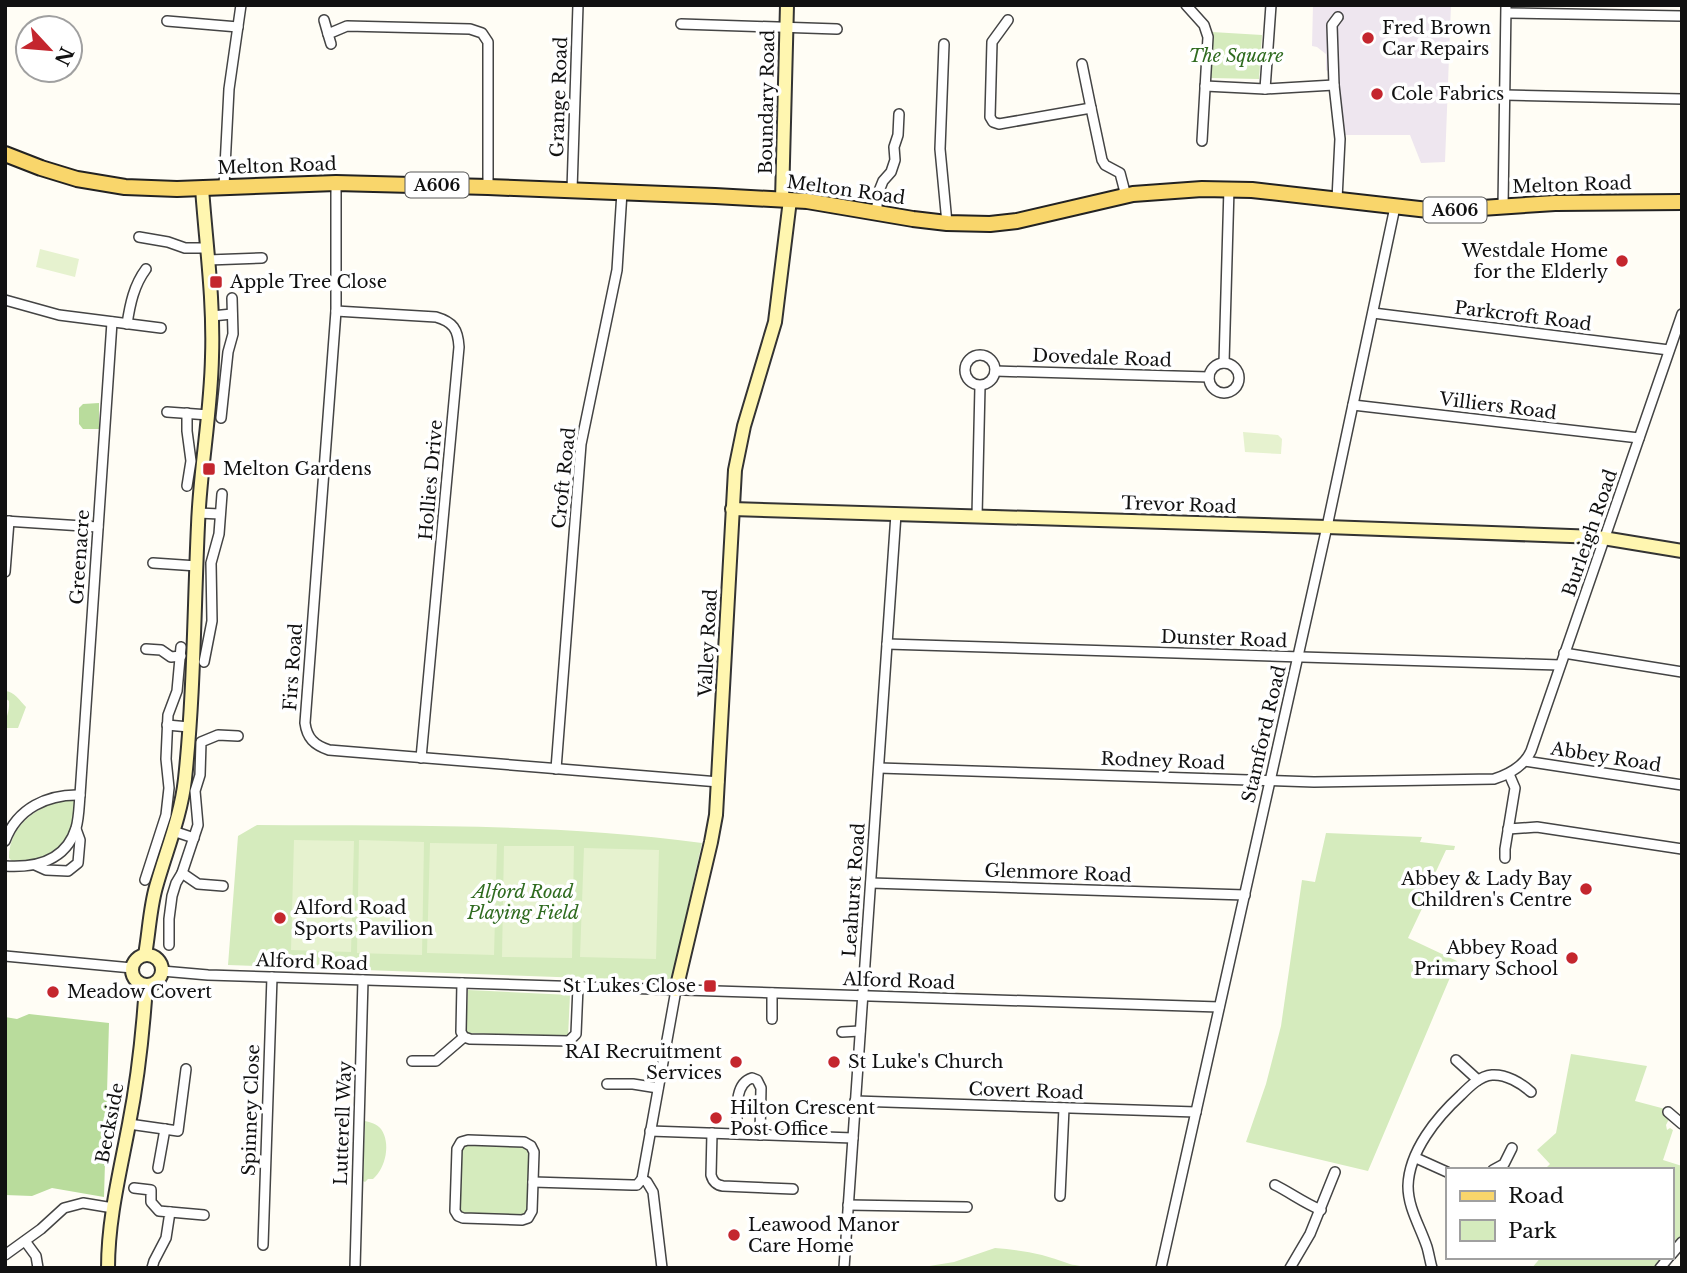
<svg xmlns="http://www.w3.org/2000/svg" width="1687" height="1273" font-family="'Libre Baskerville',serif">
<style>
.industrial{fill:#eee6ef}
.green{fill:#d5ebbd}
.forest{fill:#b9dc9c}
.pitch{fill:#e6f2cf}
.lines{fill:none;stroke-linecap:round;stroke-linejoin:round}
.street-casing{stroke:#444;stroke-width:12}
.secondary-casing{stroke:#333;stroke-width:16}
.primary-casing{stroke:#222;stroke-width:18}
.street{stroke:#fff;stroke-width:9}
.secondary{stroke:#fff6b0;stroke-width:12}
.primary{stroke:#f9d66b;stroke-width:14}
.poi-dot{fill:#c4262e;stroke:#fff;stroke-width:2.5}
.labels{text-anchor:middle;stroke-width:7;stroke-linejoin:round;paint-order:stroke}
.shield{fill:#fff;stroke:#585858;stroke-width:2}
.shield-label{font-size:16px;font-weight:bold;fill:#111}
.poi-label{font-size:18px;fill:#111;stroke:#fff;text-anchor:start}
.park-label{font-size:18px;font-style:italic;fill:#2f6b1f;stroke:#fff}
.street-label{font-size:18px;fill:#111;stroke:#fff}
</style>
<rect width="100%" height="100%" fill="#fffdf5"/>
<!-- industrial -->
<path class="industrial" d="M1313,5H1451L1445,162L1421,163L1410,135H1341L1339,78L1326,70V54L1317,47L1312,46Z"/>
<!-- green -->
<g class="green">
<path d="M1212,32L1262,35L1259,79L1210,78Z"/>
<path d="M5,691C14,691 20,701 26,707L18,728H5C5,717 10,713 9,701L5,698Z"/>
<path d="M70,798L76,803C75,810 75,819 73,826C67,842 53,856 37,861C30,863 21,863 14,863L9,858C9,823 40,805 70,798Z"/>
<path d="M257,825C405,826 555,823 702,843L672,978L668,981L228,965L238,836Z"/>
<path d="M1326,833L1422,837L1420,842L1455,846L1454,850H1446L1424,897L1427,898L1408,938L1457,961L1368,1171L1246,1142L1266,1084L1281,1026L1302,880L1315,882Z"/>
<path d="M468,990L570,995L568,1037L466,1033Z"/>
<path d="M1571,1054L1647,1066L1635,1101L1669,1110L1666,1113L1669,1119L1666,1125L1667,1130L1670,1128L1673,1130L1663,1160L1682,1166V1236L1671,1248V1170H1544L1550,1164L1537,1150L1556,1133Z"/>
<path d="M365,1121C370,1122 377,1124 381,1129C391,1143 386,1168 373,1179H368L365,1182L363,1181Z"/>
<path d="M461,1142L531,1146L528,1218L458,1216Z"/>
<path d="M995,1248C1020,1250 1044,1254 1067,1263C1074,1266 1081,1265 1089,1268H917L954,1262Z"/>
<path d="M1541,1257H1664L1655,1268H1532Z"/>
</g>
<!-- forest -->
<g class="forest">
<path d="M99,403V429H83L79,424V408L83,404Z"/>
<path d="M29,1014L109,1023L104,1197L52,1188L32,1196L5,1195V1017L17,1019Z"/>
</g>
<!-- pitch -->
<g class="pitch">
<path d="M40,249L79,259L75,277L36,267Z"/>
<path d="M1243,432L1278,435L1282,439L1281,454L1245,452Z"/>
<path d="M294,840L354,841L351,952L291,950Z"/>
<path d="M359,840L424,842L422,955L357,953Z"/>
<path d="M430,843L497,844L494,955L427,953Z"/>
<path d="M504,846H574L572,958L502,957Z"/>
<path d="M584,848L659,850L656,959L580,957Z"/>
</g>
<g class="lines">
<defs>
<g id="street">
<path d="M1186,5L1204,25L1208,37L1202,141"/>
<path d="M1507,13L1682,16"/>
<path d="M324,20L328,34"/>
<path d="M1008,20L992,42L990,117L993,122L999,124L1091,108L1102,160L1105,165L1120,173L1126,196"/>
<path d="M167,21L238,27"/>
<path d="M681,24L837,29"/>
<path d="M331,44L328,34L347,26L470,29L482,33L488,42V187"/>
<path d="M944,44L940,149L947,223"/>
<path d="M1082,64L1091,108"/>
<path d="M1205,86L1265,89L1334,85"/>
<path d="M1265,89L1271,5"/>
<path d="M1505,95L1682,99"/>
<path d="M336,183V311L305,723C307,738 314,745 329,750L719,782"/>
<path d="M224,186L229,89L241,5"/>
<path d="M572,190L578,5"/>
<path d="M1337,199L1340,139L1334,85L1332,25L1338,17"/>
<path d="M1503,207L1506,5"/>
<path d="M876,213L879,191L883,181L891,172L895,160L894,147L898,135L899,114"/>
<path d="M139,237L168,242L185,248H207"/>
<path d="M208,260L262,258"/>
<path d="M5,300L59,315L161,328"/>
<path d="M336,311L436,317C453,322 458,329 459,347L421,758"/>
<path d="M1373,313L1669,350"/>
<path d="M212,316L232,314"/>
<path d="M127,324C130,304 134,285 146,269"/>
<circle cx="980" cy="370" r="15"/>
<path d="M1224,363L1229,188"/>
<circle cx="1224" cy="378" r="15"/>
<path d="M995,371L1209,377"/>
<path d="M1353,405L1639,438"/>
<path d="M167,412L209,415"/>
<path d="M187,413V431L191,461L187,486"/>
<path d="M221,418L228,352L233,334L232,298"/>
<path d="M198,513L220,514"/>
<path d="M977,516L980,386"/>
<path d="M5,521L98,527"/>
<path d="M153,563L197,566"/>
<path d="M5,572L9,521"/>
<path d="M887,644L1560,665"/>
<path d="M146,649L161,650L171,657L181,656"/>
<path d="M1564,653L1682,672"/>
<path d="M204,662L212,621L211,563L219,534L222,494"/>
<path d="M167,725L189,727"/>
<path d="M1525,761L1682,785"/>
<path d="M879,768L1314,782L1494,779C1510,774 1524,766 1531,751L1682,314"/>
<path d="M556,769L581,444L617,270L622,192"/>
<path d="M1508,829L1537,827L1682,849"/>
<path d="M173,831L194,838"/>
<path d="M5,841C17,808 48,794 80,795"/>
<path d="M1505,858V849L1515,788L1509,774"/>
<path d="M35,865L46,870L68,871L78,863L80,840L76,829"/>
<path d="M5,866C35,868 66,861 76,828C79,818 79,806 80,795L112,322"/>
<path d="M182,873L198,884L223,886"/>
<path d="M145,880L166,815L169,788L166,759L168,715L177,691L181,647"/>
<path d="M871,883L1245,895"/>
<path d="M169,945V919L172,896L176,883L182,873L198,825L195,791L200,775L201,742L218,735L238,736"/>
<path d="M5,956L132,968"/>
<path d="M162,971L208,975L1219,1007"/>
<path d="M462,983L461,1032L464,1037L470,1039L569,1041L576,1034L578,987"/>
<path d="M772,1019V993"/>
<path d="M842,1032L860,1031"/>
<path d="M1456,1060L1478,1080"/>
<path d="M412,1061H436L464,1037"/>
<path d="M607,1084H633L658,1088"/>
<path d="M855,1101L1196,1112"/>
<path d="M1668,1112L1682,1124"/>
<path d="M129,1124L178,1131L186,1069"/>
<path d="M650,1131L853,1138"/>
<path d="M712,1133L711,1175C713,1182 716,1185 723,1186L793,1189"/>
<path d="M737,1134C738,1117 732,1084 752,1078L757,1080L761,1088L760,1135"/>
<path d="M468,1140L524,1142L531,1146L534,1152L532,1211L528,1218L522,1220L463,1218L458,1216L455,1211L457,1149L461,1142Z"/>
<path d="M1416,1158L1447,1172"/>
<path d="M158,1168L165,1129"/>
<path d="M1493,1170L1504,1164L1512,1148"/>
<path d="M642,1179L647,1182L653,1192L662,1268"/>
<path d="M533,1182L632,1185H637L642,1179L676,990"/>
<path d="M1275,1185C1291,1193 1304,1203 1321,1210"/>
<path d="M134,1188L151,1190V1202L159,1211L170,1212L166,1238L154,1261L152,1268"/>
<path d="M1060,1196L1064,1108"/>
<path d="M848,1205L967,1207"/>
<path d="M170,1212L204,1215"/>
<path d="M25,1241L36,1256L38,1268"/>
<path d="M263,1245L272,977"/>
<path d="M5,1255L41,1229L64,1208L83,1203L113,1208"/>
<path d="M1671,1255L1682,1242"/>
<path d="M355,1268L363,980"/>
<path d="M844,1268L896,514"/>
<path d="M1161,1268L1328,522L1395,207"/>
<path d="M1290,1268L1310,1234L1335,1172"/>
<path d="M1432,1268C1430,1261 1429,1254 1427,1247C1420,1226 1408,1208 1408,1186C1409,1151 1437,1117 1461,1095C1470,1086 1480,1076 1492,1075C1506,1074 1521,1083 1531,1092"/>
<path d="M1660,1268L1669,1257"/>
</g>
<g id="secondary">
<path d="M782,200L787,5"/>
<path d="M732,509L1327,527L1597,537L1682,551"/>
<path d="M145,955C149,932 150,908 156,887C166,851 181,816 185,779C194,695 194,610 198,525C200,469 211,413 212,357C214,300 206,244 202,188"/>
<circle cx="147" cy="970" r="15"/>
<path d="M676,990L711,842L716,815L735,470L744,426L775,322L790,200"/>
<path d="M108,1268C108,1219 120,1172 129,1124C138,1078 143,1032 146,985"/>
</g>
<path id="primary" d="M5,154L41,168L77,179L125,187L177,189L336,183L488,187L715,196L807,201L913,219L947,223L990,224L1017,221L1133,194L1202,189L1252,190L1437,211L1555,203L1682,202"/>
</defs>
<!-- street casing -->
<use href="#street" class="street-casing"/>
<!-- secondary casing -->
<use href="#secondary" class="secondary-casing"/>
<!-- primary casing -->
<use href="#primary" class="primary-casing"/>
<!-- street -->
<use href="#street" class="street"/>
<!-- secondary -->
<use href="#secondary" class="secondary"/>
<!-- primary -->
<use href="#primary" class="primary"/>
</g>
<!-- markers -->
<g class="poi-dot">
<circle cx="1368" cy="38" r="7"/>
<circle cx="1377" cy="94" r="7"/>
<circle cx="1622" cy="261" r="7"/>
<rect x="209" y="275" width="14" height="14" rx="3.5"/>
<rect x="202" y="462" width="14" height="14" rx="3.5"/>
<circle cx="1586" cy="889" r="7"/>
<circle cx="280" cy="918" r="7"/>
<circle cx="1572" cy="958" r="7"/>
<rect x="703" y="979" width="14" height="14" rx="3.5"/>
<circle cx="53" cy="992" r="7"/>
<circle cx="736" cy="1062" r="7"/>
<circle cx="834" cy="1062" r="7"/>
<circle cx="716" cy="1118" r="7"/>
<circle cx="734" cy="1235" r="7"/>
</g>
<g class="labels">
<!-- shield labels -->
<g class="shield">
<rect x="405.5" y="172.5" width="63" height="25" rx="5"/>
<rect x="1423.5" y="197.5" width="63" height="25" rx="5"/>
</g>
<g class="shield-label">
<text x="437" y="191">A606</text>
<text x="1455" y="216">A606</text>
</g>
<!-- poi labels -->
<g class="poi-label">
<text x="1382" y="34">Fred Brown<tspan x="1382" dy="21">Car Repairs</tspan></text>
<text x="1391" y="100">Cole Fabrics</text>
<text x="1608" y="257" text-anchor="end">Westdale Home<tspan x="1608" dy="21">for the Elderly</tspan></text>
<text x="230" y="288">Apple Tree Close</text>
<text x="223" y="475">Melton Gardens</text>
<text x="1572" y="885" text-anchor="end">Abbey &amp; Lady Bay<tspan x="1572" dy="21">Children's Centre</tspan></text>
<text x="294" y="914">Alford Road<tspan x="294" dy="21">Sports Pavilion</tspan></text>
<text x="1558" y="954" text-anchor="end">Abbey Road<tspan x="1558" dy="21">Primary School</tspan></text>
<text x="696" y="992" text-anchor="end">St Lukes Close</text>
<text x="67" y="998">Meadow Covert</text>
<text x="722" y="1058" text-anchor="end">RAI Recruitment<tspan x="722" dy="21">Services</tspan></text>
<text x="848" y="1068">St Luke's Church</text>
<text x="730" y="1114">Hilton Crescent<tspan x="730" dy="21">Post Office</tspan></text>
<text x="748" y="1231">Leawood Manor<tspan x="748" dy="21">Care Home</tspan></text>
</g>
<!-- park labels -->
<g class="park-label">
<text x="1236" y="62">The Square</text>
<text x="523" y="898">Alford Road<tspan x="523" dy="21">Playing Field</tspan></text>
</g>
<!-- street labels -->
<g class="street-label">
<text transform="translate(559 97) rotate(-88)" y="6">Grange Road</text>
<text transform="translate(767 102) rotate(-89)" y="6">Boundary Road</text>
<text transform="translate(277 166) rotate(-2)" y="6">Melton Road</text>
<text transform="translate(1572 185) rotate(-2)" y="6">Melton Road</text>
<text transform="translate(846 190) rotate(8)" y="6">Melton Road</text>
<text transform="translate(1523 316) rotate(7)" y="6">Parkcroft Road</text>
<text transform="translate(1102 358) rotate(2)" y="6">Dovedale Road</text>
<text transform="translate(1498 406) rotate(7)" y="6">Villiers Road</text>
<text transform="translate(564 478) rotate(-84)" y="6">Croft Road</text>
<text transform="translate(431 480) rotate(-85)" y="6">Hollies Drive</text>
<text transform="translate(1179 505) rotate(2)" y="6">Trevor Road</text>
<text transform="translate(1590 533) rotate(-71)" y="6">Burleigh Road</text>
<text transform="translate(80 557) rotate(-86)" y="6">Greenacre</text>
<text transform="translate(1224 639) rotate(2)" y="6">Dunster Road</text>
<text transform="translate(708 643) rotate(-87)" y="6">Valley Road</text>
<text transform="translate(293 667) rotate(-86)" y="6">Firs Road</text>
<text transform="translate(1264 734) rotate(-77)" y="6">Stamford Road</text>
<text transform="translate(1606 757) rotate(9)" y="6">Abbey Road</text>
<text transform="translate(1163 761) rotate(2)" y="6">Rodney Road</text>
<text transform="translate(1058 873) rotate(2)" y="6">Glenmore Road</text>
<text transform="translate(854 890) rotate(-86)" y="6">Leahurst Road</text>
<text transform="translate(312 962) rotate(2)" y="6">Alford Road</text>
<text transform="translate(899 981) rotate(2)" y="6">Alford Road</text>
<text transform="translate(1026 1091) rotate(2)" y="6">Covert Road</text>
<text transform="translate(251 1110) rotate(-88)" y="6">Spinney Close</text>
<text transform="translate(110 1123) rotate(-79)" y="6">Beckside</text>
<text transform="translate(343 1123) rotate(-88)" y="6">Lutterell Way</text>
</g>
</g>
<!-- border -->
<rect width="1687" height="1273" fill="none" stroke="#111111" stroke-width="14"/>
<!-- legend -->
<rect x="1446" y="1168" width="228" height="91" fill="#ffffff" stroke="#a0a0a0" stroke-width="2"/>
<rect x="1460" y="1191" width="35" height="10" fill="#f9d66b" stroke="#a0a0a0" stroke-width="2"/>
<text x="1508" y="1203" font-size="21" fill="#111111">Road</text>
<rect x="1460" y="1220" width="35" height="21" fill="#d5ebbd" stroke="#a0a0a0" stroke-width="2"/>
<text x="1508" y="1238" font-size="21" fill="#111111">Park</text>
<!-- north arrow -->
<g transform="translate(49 49) rotate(116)"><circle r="33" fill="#ffffff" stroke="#a0a0a0" stroke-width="2"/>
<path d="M0-5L12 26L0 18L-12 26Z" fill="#c4262e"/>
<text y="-10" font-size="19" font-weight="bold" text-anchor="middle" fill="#111111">N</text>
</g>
</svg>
